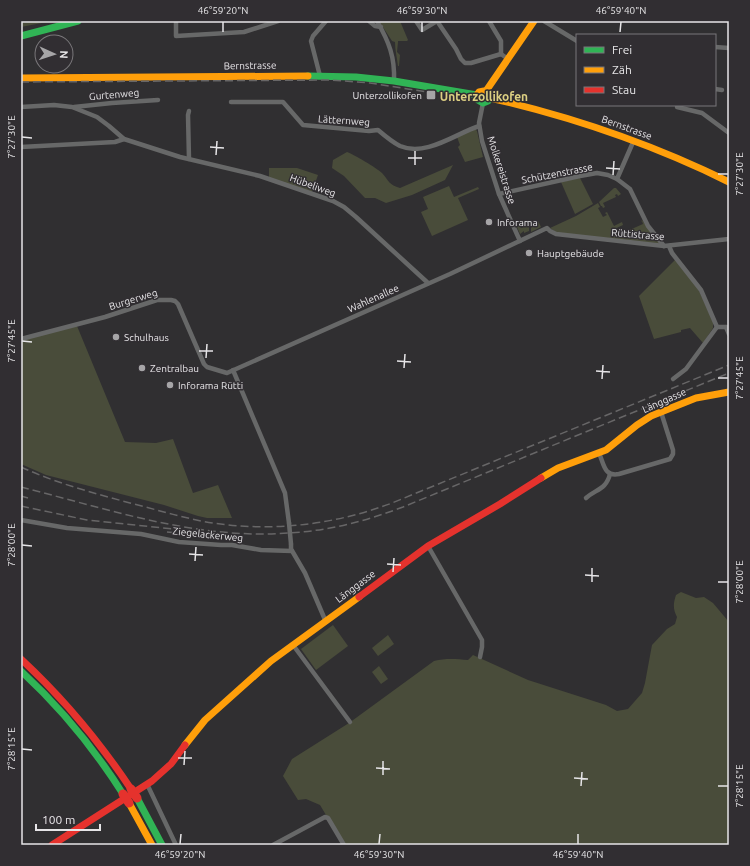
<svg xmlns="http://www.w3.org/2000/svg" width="750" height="866" font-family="Ubuntu,sans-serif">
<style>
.green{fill:#494c3a}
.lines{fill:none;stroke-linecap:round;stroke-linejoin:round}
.street{stroke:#676868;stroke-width:4.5}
.fast{stroke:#30b455;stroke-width:7}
.slow{stroke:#ff9f0a;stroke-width:7}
.jam{stroke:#e5322d;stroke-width:7}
.rail{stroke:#676667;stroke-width:1.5;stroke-dasharray:8 4;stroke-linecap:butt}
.street-bridge{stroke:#676868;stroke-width:4.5}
.jam-bridge{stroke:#e5322d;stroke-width:9}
.ticks{fill:none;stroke:#e6e5e7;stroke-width:1.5}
.poi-dot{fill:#a6a5a7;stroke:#312e32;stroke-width:1.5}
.labels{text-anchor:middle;stroke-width:3;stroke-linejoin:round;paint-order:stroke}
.street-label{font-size:10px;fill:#e6e5e7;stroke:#312e32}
.poi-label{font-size:10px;fill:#e6e5e7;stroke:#312e32;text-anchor:start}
.quarter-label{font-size:12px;font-weight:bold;fill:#dcd082;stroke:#312e32}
.neatline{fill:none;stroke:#e6e5e7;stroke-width:1.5}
.ticks-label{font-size:10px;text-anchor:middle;fill:#e6e5e7}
</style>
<rect width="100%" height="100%" fill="#302f31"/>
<!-- green -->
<g class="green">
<path d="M36,21H52L21,27V23Z"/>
<path d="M379,21H400L408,40L407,41H398V42L397,52L400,55L399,66H398C397,58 395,50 395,42L392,41Z"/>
<path d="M475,129L477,131L483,157L465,162L458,147L460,145L457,137Z"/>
<path d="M347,152C353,154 377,168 382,173C389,181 389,185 400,188L453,165L445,180L412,195L386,203L375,198H365L344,176L332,168L333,160Z"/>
<path d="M269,168H297L318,175L312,192L269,178Z"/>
<path d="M580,178L593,204L575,214L561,182Z"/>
<path d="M449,186L454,197L478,187L479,189L458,198L468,220L432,236L421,212L428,209L423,197Z"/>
<path d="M614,188H616L621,194L618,196L617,194L615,195L616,197L603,203L605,207L603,208L602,206H601L599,202Z"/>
<path d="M598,203L600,207L598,208L603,217L607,215L605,213L607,212L614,226L622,222L623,225L612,230L615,235H618L643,224L642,221L641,222L642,220L660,244L557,233L550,228L576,216Z"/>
<path d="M538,221L541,227L531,232V224Z"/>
<path d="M519,223L521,228L529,225V231L524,233V231L520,234L516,225Z"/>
<path d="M675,260L697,286L713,322V328L703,343L690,328L681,330V332L654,339L639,296Z"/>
<path d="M77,326L125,442L156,443L173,439L193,493L218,485L232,518H207L198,516L164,505L46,475L21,464V340Z"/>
<path d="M681,592L696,598L704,597L713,603L729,622V845H344L320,805L306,799L298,800L283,776L292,759L349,723L434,661C446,658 456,659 468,660L473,655L528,680L606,705L617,711L628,709L642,693L645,683L652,645L667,629L675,624L677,617C673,609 673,604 676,595Z"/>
<path d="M333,625L348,646L316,670L301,649Z"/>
<path d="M388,635L394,644L378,656L372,648Z"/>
<path d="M379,666L388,679L381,684L372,672Z"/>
</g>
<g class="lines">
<!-- street -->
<g class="street">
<path d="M176,21V36L244,32L278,21"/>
<path d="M369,21L375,26L381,27"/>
<path d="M377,21C389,42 395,57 394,81"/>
<path d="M416,21L422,30L437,21"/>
<path d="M437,21L456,49L461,59L465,63H471L501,54L508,59"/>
<path d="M489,21L501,41V54"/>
<path d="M544,21L577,41"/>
<path d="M715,47L729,48"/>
<path d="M320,76L311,41L313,36L326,21"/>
<path d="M715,89L722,90"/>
<path d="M231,102H283L303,125L369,131L378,130C385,136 392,142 400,146C426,157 455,134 479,126"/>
<path d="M483,103L479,123L482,141L499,194L520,241"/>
<path d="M21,107L54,105L72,107L97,117L109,126L124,139L180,157L260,176L333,201L344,207L356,217L428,283"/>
<path d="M74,107L112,103L158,100"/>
<path d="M677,107L702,113L729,133"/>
<path d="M21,147L115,142L124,139"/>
<path d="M189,159L188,115L189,111"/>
<path d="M617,179L634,140"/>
<path d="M499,194L580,176L597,173L608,175L617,179L630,189L648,226L664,246"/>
<path d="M669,246L672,253L701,290L717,327"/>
<path d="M717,327H726"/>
<path d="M726,327L729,334"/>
<path d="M21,339L105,317L157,300H171L175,301L178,304L204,364L207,367L227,373L450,274L547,228L550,231L556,234L664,246L729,239"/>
<path d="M233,370L285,493L289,523"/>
<path d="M673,379L686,369L717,327"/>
<path d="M599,453C604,464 604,477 619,474L670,459L673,454V450L661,412"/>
<path d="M586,498C596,489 606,490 610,474"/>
<path d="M21,520L67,528L141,534L179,542L221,545H232L261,550L292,551"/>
<path d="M291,544V549L305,573L326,622"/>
<path d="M428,546L482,640V647L480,657"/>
<path d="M293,645L350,722"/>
<path d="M147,784L176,845"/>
<path d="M273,845L325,817L328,818L344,845"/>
</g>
<!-- fast -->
<g class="fast">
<path d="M21,36L78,21"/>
<path d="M308,76L356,77L394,81L477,95"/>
<path d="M477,95L478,100L483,103L488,101L490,98"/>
<path d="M21,671C61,708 94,748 123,794"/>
<path d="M137,798L162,845"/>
</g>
<!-- slow -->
<g class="slow">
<path d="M21,78L308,76"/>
<path d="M486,91L534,21"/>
<path d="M477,95L479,92L484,91L489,94L490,98"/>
<path d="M490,98C573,117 652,144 729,182"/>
<path d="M541,478L558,468L606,450L637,425L651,416L696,398L729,392"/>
<path d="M185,745L205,720L271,661L359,597"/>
<path d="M129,803L152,845"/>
</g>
<!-- jam -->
<g class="jam">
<path d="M359,597L428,546L500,504L541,478"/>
<path d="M21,659C63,698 99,741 131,789"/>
<path d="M52,845L152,781L171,764L185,745"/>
</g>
<!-- rail -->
<g class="rail">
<path d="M21,82L330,80L370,83L440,94"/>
<path d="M21,467C56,483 93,493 130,503C154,509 177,516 201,521C266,533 331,526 392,503L729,365"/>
<path d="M21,487C108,509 197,540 288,533C328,531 366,521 403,507L729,373"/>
<path d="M21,496L28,498"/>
<path d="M21,506L87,520L173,529"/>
<path d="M167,532L223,538"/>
</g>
<!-- street-bridge -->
<path class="street-bridge" d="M289,523L291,544"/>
<!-- jam-bridge -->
<g class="jam-bridge">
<path d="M131,789L137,798"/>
<path d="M123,794L129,803"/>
</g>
</g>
<!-- ticks -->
<path class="ticks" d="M223,32V22M422,32V22M620,32L621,22M22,137L32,138M210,147L224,148M216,155L217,141M408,158H422M415,165V151M606,168L620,169M718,174H728M613,175L614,161M22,341L32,342M199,351H213M206,358L207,344M397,361L411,362M404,368L405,354M596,371L610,372M718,378H728M602,379L603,365M22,545L32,546M189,554L203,555M195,561L196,547M387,564L401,565M393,572L394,558M585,575L599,576M592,582V568M718,582H728M22,749L32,750M178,758H192M184,765L185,751M376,768L390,769M383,775V761M574,778L588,779M581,786L582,772M718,786H728M180,844L181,834M379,844L380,834M578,844V834"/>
<!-- markers -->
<g class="poi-dot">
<rect x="426" y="90" width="10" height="10" rx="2"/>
<circle cx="489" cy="222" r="4"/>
<circle cx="529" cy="253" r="4"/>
<circle cx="116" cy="337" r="4"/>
<circle cx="142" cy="368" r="4"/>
<circle cx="170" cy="385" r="4"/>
</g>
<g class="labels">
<!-- street labels -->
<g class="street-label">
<text transform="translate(250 65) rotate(-1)" y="4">Bernstrasse</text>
<text transform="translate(114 94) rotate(-5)" y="4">Gurtenweg</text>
<text transform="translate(344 120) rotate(4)" y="4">Lätternweg</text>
<text transform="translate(627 127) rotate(20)" y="4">Bernstrasse</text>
<text transform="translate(502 170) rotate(72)" y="4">Molkereistrasse</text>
<text transform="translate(557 173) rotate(-11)" y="4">Schützenstrasse</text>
<text transform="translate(313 185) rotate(20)" y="4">Hübeliweg</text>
<text transform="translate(638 234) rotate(5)" y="4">Rüttistrasse</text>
<text transform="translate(373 298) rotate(-24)" y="4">Wahlenallee</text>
<text transform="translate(133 299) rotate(-17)" y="4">Burgerweg</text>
<text transform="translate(664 400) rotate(-24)" y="4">Länggasse</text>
<text transform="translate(208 534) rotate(6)" y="4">Ziegelackerweg</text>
<text transform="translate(355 586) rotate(-37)" y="4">Länggasse</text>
</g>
<!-- poi labels -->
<g class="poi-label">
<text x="422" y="99" text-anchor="end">Unterzollikofen</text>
<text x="497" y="226">Inforama</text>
<text x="537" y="257">Hauptgebäude</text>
<text x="124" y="341">Schulhaus</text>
<text x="150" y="372">Zentralbau</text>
<text x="178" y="389">Inforama Rütti</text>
</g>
<!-- quarter labels -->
<g class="quarter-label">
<text x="484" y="101">Unterzollikofen</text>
</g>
</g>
<!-- border -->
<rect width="750" height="866" fill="none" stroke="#312e32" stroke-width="44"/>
<!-- legend -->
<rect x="576" y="34" width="140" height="72" fill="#312e32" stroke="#79777a"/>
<rect x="584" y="47" width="20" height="6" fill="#30b455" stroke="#79777a"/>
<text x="612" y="54" font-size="12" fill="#e6e5e7">Frei</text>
<rect x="584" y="67" width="20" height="6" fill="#ff9f0a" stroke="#79777a"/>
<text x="612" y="74" font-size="12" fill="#e6e5e7">Zäh</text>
<rect x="584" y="87" width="20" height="6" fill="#e5322d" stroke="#79777a"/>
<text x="612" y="94" font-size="12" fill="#e6e5e7">Stau</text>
<!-- north arrow -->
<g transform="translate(54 54) rotate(93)"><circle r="19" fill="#312e32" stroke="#79777a"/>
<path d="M0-3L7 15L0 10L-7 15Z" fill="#a6a5a7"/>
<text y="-6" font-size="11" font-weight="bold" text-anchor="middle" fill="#e6e5e7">N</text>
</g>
<!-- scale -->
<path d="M36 824v6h64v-6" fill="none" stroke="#e6e5e7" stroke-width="2"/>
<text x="42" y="824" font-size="12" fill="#e6e5e7" stroke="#312e32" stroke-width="3" paint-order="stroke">100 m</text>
<rect x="22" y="22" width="706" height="822" class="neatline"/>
<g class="ticks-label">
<text x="223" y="14">46°59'20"N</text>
<text x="422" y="14">46°59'30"N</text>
<text x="621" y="14">46°59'40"N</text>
<text transform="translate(11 137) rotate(-90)" y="4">7°27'30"E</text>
<text transform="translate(739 174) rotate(-90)" y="4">7°27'30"E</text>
<text transform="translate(11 341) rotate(-90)" y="4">7°27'45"E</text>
<text transform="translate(739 378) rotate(-90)" y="4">7°27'45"E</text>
<text transform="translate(11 545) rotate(-90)" y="4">7°28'00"E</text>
<text transform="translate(739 582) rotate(-90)" y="4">7°28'00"E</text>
<text transform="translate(11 749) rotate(-90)" y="4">7°28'15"E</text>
<text transform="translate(739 786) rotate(-90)" y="4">7°28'15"E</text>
<text x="180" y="858">46°59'20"N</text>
<text x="379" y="858">46°59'30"N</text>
<text x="578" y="858">46°59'40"N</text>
</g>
</svg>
